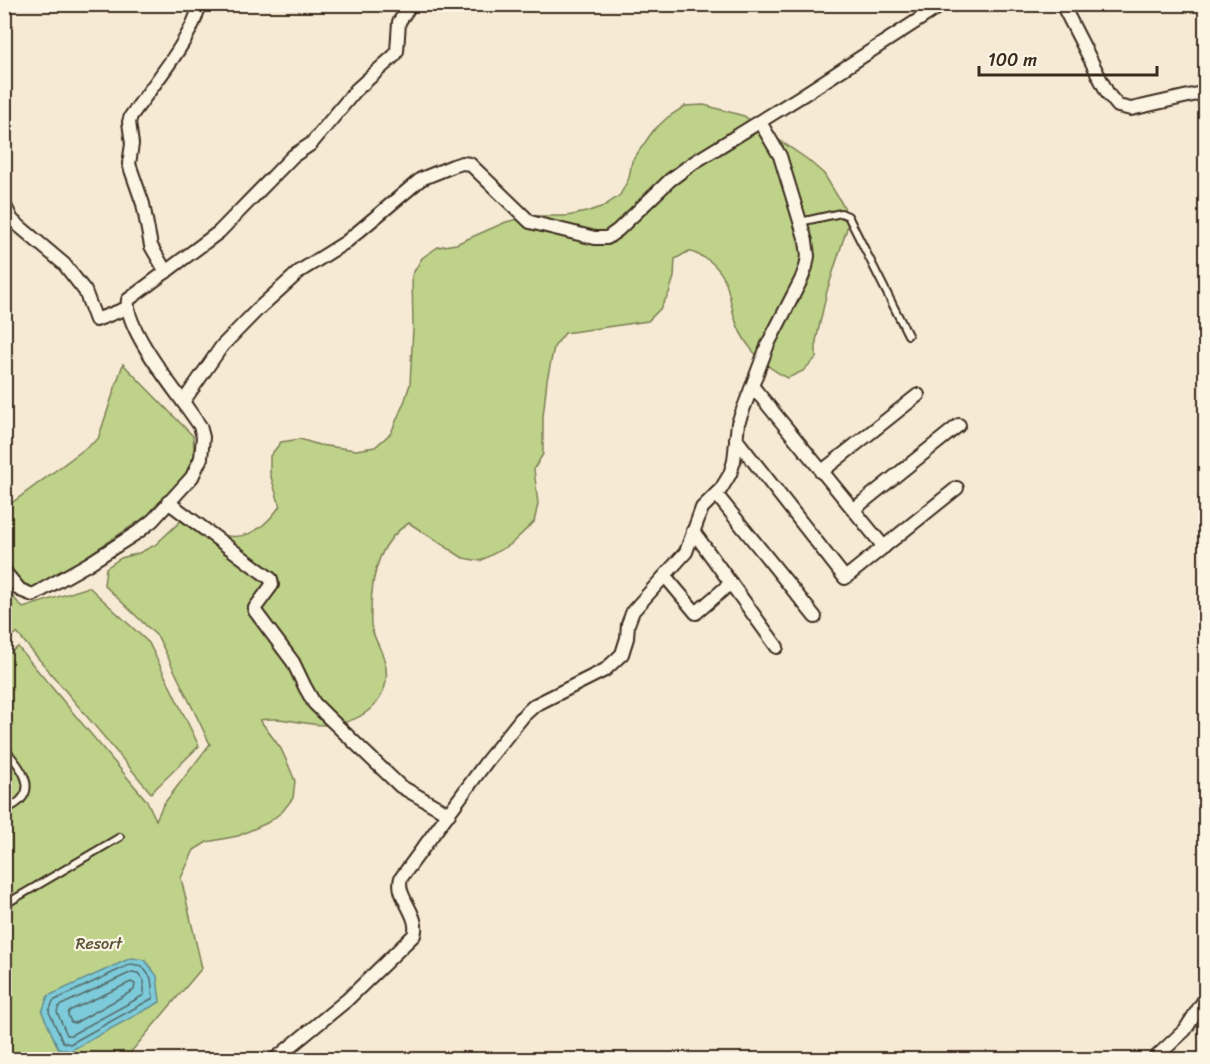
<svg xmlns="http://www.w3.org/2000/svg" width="1210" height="1064" font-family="Sriracha,sans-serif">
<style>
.green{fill:#bed389;stroke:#7c7e54;stroke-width:1.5}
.water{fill:#7dcbda;stroke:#638b8f;stroke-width:1.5}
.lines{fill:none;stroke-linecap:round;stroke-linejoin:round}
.shore{stroke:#556a69;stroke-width:1.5}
.lane-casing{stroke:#3b2a1e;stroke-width:10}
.street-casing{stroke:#3b2a1e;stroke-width:16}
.lane{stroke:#fcf5e5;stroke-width:6}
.street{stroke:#fcf5e5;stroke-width:12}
.labels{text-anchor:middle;stroke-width:4.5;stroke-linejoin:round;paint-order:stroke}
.park-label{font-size:16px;fill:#5c5439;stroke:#fcf5e5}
</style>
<rect width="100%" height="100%" fill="#f6ead4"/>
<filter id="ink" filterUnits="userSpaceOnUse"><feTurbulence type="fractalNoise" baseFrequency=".0167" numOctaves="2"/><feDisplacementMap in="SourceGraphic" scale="12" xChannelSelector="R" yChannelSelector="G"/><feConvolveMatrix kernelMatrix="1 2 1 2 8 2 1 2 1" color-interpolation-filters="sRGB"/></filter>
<g filter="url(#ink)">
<!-- green -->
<g class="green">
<path d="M704,105L744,116L807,159L824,174L844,207L848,225L827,291L816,341V358L803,371L788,378C761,366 740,341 733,312C729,296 728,280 717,268C710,259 699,255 689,251L675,259L674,277L669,293L660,309L648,321L565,333L554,347L547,380L543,417V454L534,469L538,504L534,522L510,545L480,561L463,558L409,523C379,541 371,578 371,611C371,617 370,624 372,629C375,640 381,649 384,659C394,691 372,716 342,723C315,730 287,715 260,720L281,749L288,764L295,781L293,798L282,812L267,823L238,836L207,842L194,850L181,878L202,968L125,1059L5,1060V656L18,647L147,801L156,820L163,805L210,744L158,637L104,585L106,568L121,558L139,553L155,545L183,519C224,539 249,550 280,506L270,474V456L281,442L300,439L319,445L356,450L375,447L391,433L405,400L410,384L413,328L412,275L422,258L438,247L456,244L506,222L530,216H567L586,212L604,206L620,195L629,178L632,161L653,131L668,117L685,106Z"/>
<path d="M123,364L193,436L195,462L157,509L36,590L18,580L5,557V508L98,439Z"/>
<path d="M89,587L149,643L199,746L151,793L17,633L5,641V588L23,608Z"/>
</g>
<!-- water -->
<path class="water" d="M131,958L145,960L157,976L160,1002L70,1051L58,1048L42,1012L48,996Z"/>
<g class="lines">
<!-- shore -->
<g class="shore">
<path d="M131,964L142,966L151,978L153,998L70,1044L63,1042L49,1012L53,1001Z"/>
<path d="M132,972L138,973L144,981V995L71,1035H67L57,1012L59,1006Z"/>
<path d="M131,982L135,984L134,990L75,1023L71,1022L68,1015L69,1011Z"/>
</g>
<defs>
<g id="lane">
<path d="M800,222L841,213L848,216L908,335"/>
<path d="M4,748C25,771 42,795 4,810"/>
<path d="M4,905L120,837"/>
</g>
<g id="street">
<path d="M1062,4L1108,94L1118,106L1131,109L1206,92"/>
<path d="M4,204L12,220L64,264L85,291L96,320L127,308"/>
<path d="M166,272L151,246L143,204L129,164L132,144L129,122L131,116C149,90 196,34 199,4"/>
<path d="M753,387L884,547"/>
<path d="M183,402C168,381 124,325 128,300L219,232L293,156L311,144L356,90L395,55L397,51L399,22L411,4"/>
<path d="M736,439L845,578L957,488"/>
<path d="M821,472L918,395"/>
<path d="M716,494L815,617"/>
<path d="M168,502L271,579L272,585L255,608V611L293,662L305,687L314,703L327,716L400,786L449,814"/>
<path d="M853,510L959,425"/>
<path d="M693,531L777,647"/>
<path d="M4,571L20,590L33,595L88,564L138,532L153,520L192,477L201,458L203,437L200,426L183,402L222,346L257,310L300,271L346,242L421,179L453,166L462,163L470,164L530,222L595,238H607L618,230L670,180L693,163L803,95L943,4"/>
<path d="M665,576L696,613L731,583"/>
<path d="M274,1060L347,1000L414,935C421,915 395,897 401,878L487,761L524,715L535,705L605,670L622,654L627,638L628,624L633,611L686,552L702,508L721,489L730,474L734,461L738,423L768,344L801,280L806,267L808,256L806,241L780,156L760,122"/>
<path d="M1153,1060L1185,1030L1206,997"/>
</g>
</defs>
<!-- lane casing -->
<use href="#lane" class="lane-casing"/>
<!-- street casing -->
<use href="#street" class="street-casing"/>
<!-- lane -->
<use href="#lane" class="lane"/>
<!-- street -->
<use href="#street" class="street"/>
</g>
</g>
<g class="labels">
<!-- park labels -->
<g class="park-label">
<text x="99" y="949">Resort</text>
</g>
</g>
<!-- margin -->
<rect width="1210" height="1064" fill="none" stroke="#fcf5e5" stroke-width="24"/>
<rect x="12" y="12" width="1186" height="1040" fill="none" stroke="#3b2a1e" stroke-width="2" filter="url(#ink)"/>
<!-- scale -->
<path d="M979 66v9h178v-9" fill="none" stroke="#3b2a1e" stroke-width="3"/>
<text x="988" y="66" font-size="18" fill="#3b2a1e" stroke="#fcf5e5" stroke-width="4.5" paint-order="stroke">100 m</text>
</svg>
